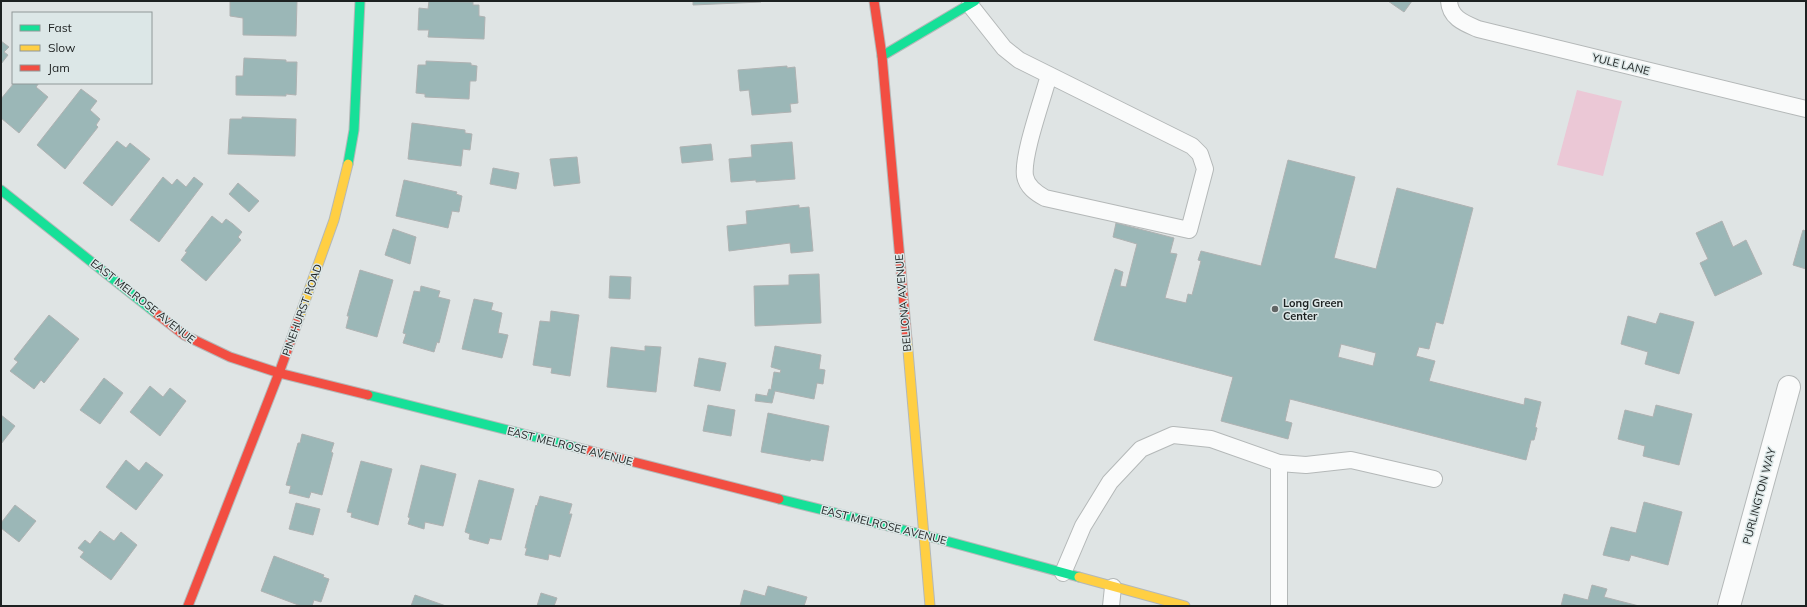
<svg xmlns="http://www.w3.org/2000/svg" width="1807" height="607" font-family="Mulish,sans-serif">
<style>
.green{fill:#ebc8d6}
.building{fill:#9bb7b7;stroke:#afb2b2;fill-rule:evenodd}
.lines{fill:none;stroke-linecap:round;stroke-linejoin:round}
.lane-casing{stroke:#b4b8b8;stroke-width:18}
.street-casing{stroke:#b4b8b8;stroke-width:24}
.fast-casing{stroke:#b4b8b8;stroke-width:11}
.slow-casing{stroke:#b4b8b8;stroke-width:11}
.jam-casing{stroke:#b4b8b8;stroke-width:11}
.lane{stroke:#fafbfb;stroke-width:16}
.street{stroke:#fafbfb;stroke-width:22}
.fast{stroke:#16e098;stroke-width:9}
.slow{stroke:#ffcf43;stroke-width:9}
.jam{stroke:#f24e42;stroke-width:9}
.poi-dot{fill:#616565;stroke:#dce7e7;stroke-width:1.5}
.labels{text-anchor:middle;stroke-width:3;stroke-linejoin:round;paint-order:stroke}
.street-label{font-size:11px;fill:#1d2121;stroke:#dce7e7}
.poi-label{font-size:11px;font-weight:bold;fill:#1d2121;stroke:#dce7e7;text-anchor:start}
</style>
<rect width="100%" height="100%" fill="#dfe4e4"/>
<!-- green -->
<path class="green" d="M1577,90L1622,101L1603,176L1557,165Z"/>
<!-- building -->
<g class="building">
<path d="M230,1H297L296,36L243,35V18L230,16Z"/>
<path d="M429,1L473,2V5H479V16L485,17L484,39L428,37L429,30H418L419,8L428,9Z"/>
<path d="M693,1H761V2L693,5Z"/>
<path d="M1388,1H1412L1404,12Z"/>
<path d="M1,41L9,47L4,52L8,55L1,64Z"/>
<path d="M244,58L286,60V62H297L296,95L286,94V96L236,95V76H243Z"/>
<path d="M426,61L471,63V65L477,66L476,81H470L469,99L425,97V94L416,93L418,65H426Z"/>
<path d="M787,66V68L795,67L798,103L790,104L791,112L752,115L749,90L740,91L738,70Z"/>
<path d="M14,83H39L36,87L48,97L19,133L1,118V99Z"/>
<path d="M81,89L97,101L90,110L100,119L96,125L98,127L65,169L37,145Z"/>
<path d="M242,117L296,119L295,156L228,154L230,119H242Z"/>
<path d="M412,123L465,130V133L472,134L470,150L463,149L461,166L408,159Z"/>
<path d="M117,141L126,148L130,143L150,159L112,206L83,183Z"/>
<path d="M792,142L795,179L756,182V180L731,182L729,159L752,157L751,145Z"/>
<path d="M711,144L713,160L682,163L680,147Z"/>
<path d="M577,157L580,183L554,186L550,159Z"/>
<path d="M1288,160L1355,177L1334,258L1376,269L1397,188L1473,208L1443,324L1436,322L1429,349L1419,347L1416,356L1435,361L1429,381L1524,405L1525,398L1541,402L1535,427L1537,428L1534,440H1531L1526,460L1290,399L1285,421L1292,423L1288,439L1221,421L1233,377L1094,340L1115,269L1123,272L1120,286L1126,287L1137,244L1113,237L1116,223L1174,238L1170,253L1177,254L1165,298L1186,303L1188,294L1192,295L1201,261L1198,260L1201,251L1261,266ZM1341,344L1376,353L1373,366L1338,357Z"/>
<path d="M493,168L519,173L516,189L490,184Z"/>
<path d="M163,177L172,185L177,179L186,187L194,177L203,184L159,242L130,220Z"/>
<path d="M404,180L457,192L456,194L462,196L459,212L452,211L448,228L396,216Z"/>
<path d="M238,183L259,201L249,212L229,194Z"/>
<path d="M799,205V208L809,207L813,251L791,253L790,243L729,251L727,226L747,224L746,211Z"/>
<path d="M212,216L222,224L226,219L233,224L242,232L238,237L241,240L206,281L181,260L187,252L185,251Z"/>
<path d="M1722,221L1733,247L1746,240L1762,274L1715,296L1700,263L1708,259L1696,233Z"/>
<path d="M393,229L416,237L410,264L385,255Z"/>
<path d="M1803,230L1806,231V269L1793,265Z"/>
<path d="M360,270L393,280L377,337L346,328L349,316H347Z"/>
<path d="M819,274L821,323L755,326L754,286L789,285V275Z"/>
<path d="M610,276L631,277L630,299L609,298Z"/>
<path d="M421,286L440,291L438,297L450,300L439,343L437,342L434,352L403,343L406,334L403,333L414,291L420,292Z"/>
<path d="M474,299L493,303L491,310L502,313L498,333L508,335L502,358L462,349Z"/>
<path d="M551,311L579,315L570,376L551,373L552,368L533,365L540,321L550,322Z"/>
<path d="M1660,313L1694,322L1679,374L1645,364L1648,352L1621,344L1628,316L1656,324Z"/>
<path d="M49,315L79,339L44,383L41,380L34,389L10,371L18,362L14,359Z"/>
<path d="M645,346L661,347L656,392L607,387L611,347L645,351Z"/>
<path d="M775,346L821,355L819,369L825,370L823,384L817,383L814,399L775,391L772,403L755,401L756,394L767,396L769,389L771,390L774,372L780,373L781,370L771,367Z"/>
<path d="M699,358L726,363L720,391L694,386Z"/>
<path d="M104,378L123,393L100,424L80,410Z"/>
<path d="M150,386L163,397L170,388L186,401L160,436L130,412Z"/>
<path d="M708,405L735,410L731,436L703,431Z"/>
<path d="M1656,405L1692,414L1679,465L1643,456L1645,446L1618,439L1625,410L1653,417Z"/>
<path d="M768,413L829,426L823,461L811,459L810,461L761,452Z"/>
<path d="M1,415L15,426L1,444Z"/>
<path d="M302,434L334,443L331,452L333,453L322,495L311,492L309,498L289,493L291,486L286,485L298,443H300Z"/>
<path d="M126,460L139,471L146,462L163,475L136,510L106,487Z"/>
<path d="M361,461L392,469L378,525L351,517L352,513L347,512Z"/>
<path d="M421,465L456,474L443,526L425,522L424,529L408,524L410,518L408,517Z"/>
<path d="M479,480L514,489L501,540L490,538L488,544L469,539L470,534L465,532Z"/>
<path d="M540,496L572,504L569,514H572L560,557L549,554L548,560L525,555L527,548H525L536,505L537,506Z"/>
<path d="M1644,502L1682,512L1668,565L1631,555L1629,561L1603,555L1611,527L1636,533Z"/>
<path d="M296,503L320,509L313,535L289,529Z"/>
<path d="M15,505L36,521L19,542L1,528V523Z"/>
<path d="M100,531L114,541L121,532L137,545L111,580L80,557L84,552L78,548L85,540L90,544Z"/>
<path d="M274,556L324,575L323,577L329,579L321,602L314,600L312,606H301L261,591Z"/>
<path d="M1592,585L1607,589L1604,597L1639,606H1561L1564,594L1588,600Z"/>
<path d="M768,586L807,597L804,606H740L744,590L765,596Z"/>
<path d="M541,593L557,598L554,606H537Z"/>
<path d="M415,595L446,606H411Z"/>
</g>
<g class="lines">
<defs>
<g id="lane">
<path d="M1449,1C1450,18 1464,23 1478,29L1806,109"/>
<path d="M970,5L1004,48L1019,60L1192,146L1200,154L1205,169L1189,230L1045,198C1036,193 1027,187 1025,176C1022,155 1043,98 1049,75"/>
<path d="M1279,463L1306,465L1351,460L1434,479"/>
<path d="M1063,573L1083,526L1110,482L1141,449L1173,435L1211,439L1279,463V606"/>
<path d="M1111,606L1113,587"/>
</g>
<path id="street" d="M1729,606L1789,387"/>
<g id="fast">
<path d="M882,56L975,1"/>
<path d="M348,164L354,130L360,1"/>
<path d="M1,190L157,314"/>
<path d="M368,395L579,448"/>
<path d="M779,499L924,535L1079,577"/>
</g>
<g id="slow">
<path d="M299,318L334,220L348,164"/>
<path d="M907,339L930,606"/>
<path d="M1079,577L1185,606"/>
</g>
<g id="jam">
<path d="M874,1L882,56L907,339"/>
<path d="M157,314L184,335L230,357L279,373L368,395"/>
<path d="M579,448L779,499"/>
<path d="M188,606L279,373L299,318"/>
</g>
</defs>
<!-- lane casing -->
<use href="#lane" class="lane-casing"/>
<!-- street casing -->
<use href="#street" class="street-casing"/>
<!-- fast casing -->
<use href="#fast" class="fast-casing"/>
<!-- slow casing -->
<use href="#slow" class="slow-casing"/>
<!-- jam casing -->
<use href="#jam" class="jam-casing"/>
<!-- lane -->
<use href="#lane" class="lane"/>
<!-- street -->
<use href="#street" class="street"/>
<!-- fast -->
<use href="#fast" class="fast"/>
<!-- slow -->
<use href="#slow" class="slow"/>
<!-- jam -->
<use href="#jam" class="jam"/>
</g>
<!-- markers -->
<circle class="poi-dot" cx="1275" cy="309" r="4"/>
<g class="labels">
<!-- street labels -->
<g class="street-label">
<text transform="translate(1621 64) rotate(14)" y="4">YULE LANE</text>
<text transform="translate(143 301) rotate(38)" y="4">EAST MELROSE AVENUE</text>
<text transform="translate(903 303) rotate(-95)" y="4">BELLONA AVENUE</text>
<text transform="translate(302 310) rotate(-70)" y="4">PINEHURST ROAD</text>
<text transform="translate(570 446) rotate(14)" y="4">EAST MELROSE AVENUE</text>
<text transform="translate(1759 496) rotate(-75)" y="4">PURLINGTON WAY</text>
<text transform="translate(884 525) rotate(14)" y="4">EAST MELROSE AVENUE</text>
</g>
<!-- poi labels -->
<g class="poi-label">
<text x="1283" y="307">Long Green<tspan x="1283" dy="13">Center</tspan></text>
</g>
</g>
<!-- border -->
<rect width="1807" height="607" fill="none" stroke="#1d2121" stroke-width="4"/>
<!-- legend -->
<rect x="12" y="12" width="140" height="72" fill="#dce7e7" stroke="#909898"/>
<rect x="20" y="25" width="20" height="6" fill="#16e098" stroke="#909898"/>
<text x="48" y="32" font-size="12" fill="#1d2121">Fast</text>
<rect x="20" y="45" width="20" height="6" fill="#ffcf43" stroke="#909898"/>
<text x="48" y="52" font-size="12" fill="#1d2121">Slow</text>
<rect x="20" y="65" width="20" height="6" fill="#f24e42" stroke="#909898"/>
<text x="48" y="72" font-size="12" fill="#1d2121">Jam</text>
</svg>
